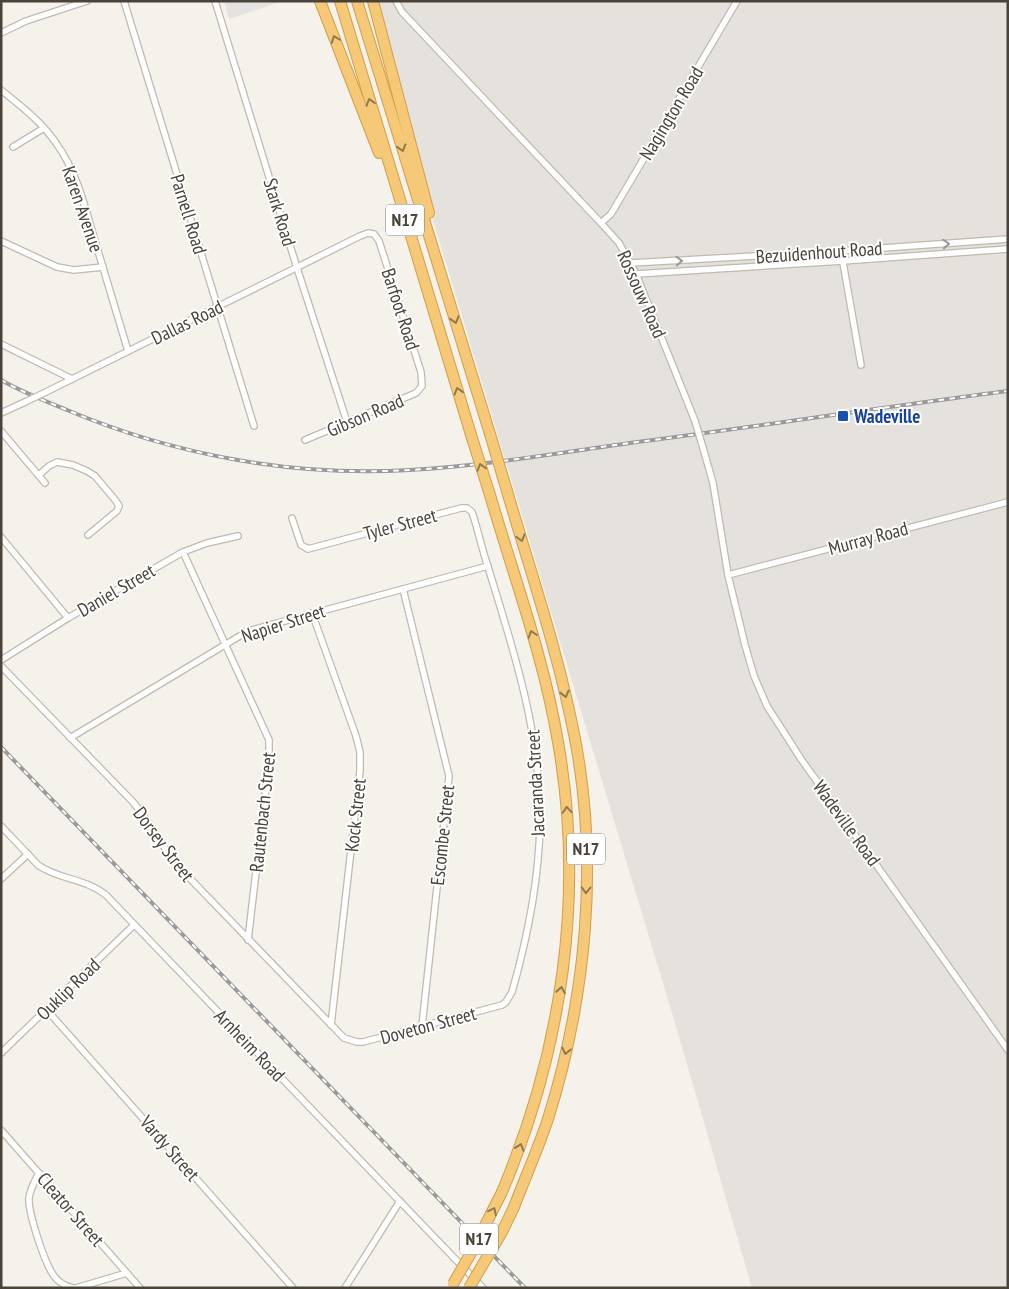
<svg xmlns="http://www.w3.org/2000/svg" width="1009" height="1289" font-family="'PT Sans Narrow',sans-serif">
<style>
.industrial{fill:#e5e1dd}
.parking{fill:#e4e3e0}
.lines{fill:none;stroke-linecap:round;stroke-linejoin:round}
.street-casing{stroke:#c0baaf;stroke-width:8}
.highway-casing{stroke:#d49e47;stroke-width:12}
.street{stroke:#fff;stroke-width:5.5}
.highway{stroke:#f5c977;stroke-width:10}
.rail-casing{stroke:#9a9a9a;stroke-width:4}
.rail{stroke:#fff;stroke-width:2;stroke-dasharray:5.5;stroke-linecap:butt}
.street-bridge-casing{stroke:#c0baaf;stroke-width:8;stroke-linecap:butt}
.highway-bridge-casing{stroke:#d49e47;stroke-width:12;stroke-linecap:butt}
.street-bridge{stroke:#fff;stroke-width:5.5}
.highway-bridge{stroke:#f5c977;stroke-width:10}
.oneway{stroke:#8e7952}
.oneway2{stroke:#9b9893}
.transit-dot{fill:#1a4fb4;stroke:#fff;stroke-width:2}
.labels{text-anchor:middle;stroke-width:4;stroke-linejoin:round;paint-order:stroke}
.shield{fill:#fff;stroke:#807b75;stroke-width:1}
.shield-label{font-size:18px;font-weight:bold;fill:#49433a}
.street-label{font-size:19px;fill:#49433a;stroke:#fff}
.transit-label{font-size:19px;font-weight:bold;fill:#164399;stroke:#fff;text-anchor:start}
</style>
<rect width="100%" height="100%" fill="#f5f2ec"/>
<!-- industrial -->
<path class="industrial" d="M367,1H1008V1288H752L675,1023Z"/>
<!-- parking -->
<path class="parking" d="M224,1H283L229,19Z"/>
<g class="lines">
<defs>
<g id="street">
<path d="M124,1L254,426"/>
<path d="M215,1L297,268L347,422"/>
<path d="M396,1L402,12L601,223L619,243L636,274L695,421"/>
<path d="M1,33L26,21L87,1"/>
<path d="M1,90C21,106 42,122 56,143C77,172 85,207 95,241C106,278 117,314 128,351"/>
<path d="M13,147L44,128"/>
<path d="M601,223L611,214L737,1"/>
<path d="M1,241L57,267L74,270L103,267"/>
<path d="M841,251L861,365"/>
<path d="M631,263L841,251L1008,239"/>
<path d="M636,274L843,261L1008,249"/>
<path d="M1,344L72,379"/>
<path d="M46,392L360,236L368,233L374,234L379,241L421,372L422,386L416,393L305,440"/>
<path d="M1,413L25,402"/>
<path d="M1,431L45,483"/>
<path d="M703,448L713,483L728,575L745,645L754,676L767,706L801,759L1008,1050"/>
<path d="M39,475L49,466L57,462L73,465L87,471L95,476L116,501L119,506L117,511L88,535"/>
<path d="M1,537L68,618"/>
<path d="M183,552L269,740V761L248,940"/>
<path d="M728,575L1008,502"/>
<path d="M403,589L449,776L422,1026"/>
<path d="M312,613L356,736L360,752V771L331,1025"/>
<path d="M1,660L68,618L183,552L207,543L238,536"/>
<path d="M1,666L133,802L151,826L173,861L344,1038L357,1042H363L502,1005L506,1002L512,992C528,936 539,880 540,823C541,734 514,651 488,567C482,549 478,530 472,512L467,508H461L308,549L301,545L292,518"/>
<path d="M70,738L248,631L488,566"/>
<path d="M1,826L38,865C59,880 85,878 106,895L483,1288"/>
<path d="M1,879L28,854"/>
<path d="M46,1009L293,1288"/>
<path d="M1,1053L134,925"/>
<path d="M1,1130L140,1288"/>
<path d="M39,1173C35,1181 30,1189 29,1198C28,1213 45,1264 54,1276C59,1283 65,1286 73,1288"/>
<path d="M76,1288L127,1273"/>
<path d="M345,1288L400,1201"/>
</g>
<g id="highway">
<path d="M320,1L379,153"/>
<path d="M340,1L472,438"/>
<path d="M357,1L490,434"/>
<path d="M373,1L429,213"/>
<path d="M507,491C531,573 559,655 575,739C599,864 586,998 548,1119C538,1149 525,1178 514,1207"/>
<path d="M490,495C514,577 544,658 558,742C585,895 562,1050 502,1192"/>
</g>
</defs>
<!-- street casing -->
<use href="#street" class="street-casing"/>
<!-- highway casing -->
<use href="#highway" class="highway-casing"/>
<!-- street -->
<use href="#street" class="street"/>
<!-- highway -->
<use href="#highway" class="highway"/>
<defs>
<g id="rail">
<path d="M1,380C22,392 45,401 67,410C174,455 293,477 410,470C483,466 557,453 630,443C756,427 882,407 1008,391"/>
<path d="M1,747L525,1288"/>
</g>
</defs>
<!-- rail casing -->
<use href="#rail" class="rail-casing"/>
<!-- rail -->
<use href="#rail" class="rail"/>
<defs>
<g id="street-bridge">
<path d="M25,402L46,392"/>
<path d="M695,421L703,448"/>
</g>
<g id="highway-bridge">
<path d="M490,434L507,491"/>
<path d="M472,438L490,495"/>
<path d="M453,1284L471,1253L502,1192"/>
<path d="M469,1288L502,1232L514,1207"/>
</g>
</defs>
<!-- street-bridge casing -->
<use href="#street-bridge" class="street-bridge-casing"/>
<!-- highway-bridge casing -->
<use href="#highway-bridge" class="highway-bridge-casing"/>
<!-- street-bridge -->
<use href="#street-bridge" class="street-bridge"/>
<!-- highway-bridge -->
<use href="#highway-bridge" class="highway-bridge"/>
</g>
<!-- one-way arrows -->
<defs><path id="oneway-chevron" d="M-2-3.5L2.5 0L-2 3.5" fill="none" stroke-width="1.6" stroke-linecap="round" stroke-linejoin="round" transform="scale(1.25)"/></defs>
<g class="oneway">
<use href="#oneway-chevron" transform="translate(335 39) rotate(-111)"/>
<use href="#oneway-chevron" transform="translate(370 102) rotate(-107)"/>
<use href="#oneway-chevron" transform="translate(402 148) rotate(73)"/>
<use href="#oneway-chevron" transform="translate(455 320) rotate(73)"/>
<use href="#oneway-chevron" transform="translate(458 391) rotate(-107)"/>
<use href="#oneway-chevron" transform="translate(481 467) rotate(-107)"/>
<use href="#oneway-chevron" transform="translate(521 538) rotate(74)"/>
<use href="#oneway-chevron" transform="translate(532 634) rotate(-108)"/>
<use href="#oneway-chevron" transform="translate(565 694) rotate(76)"/>
<use href="#oneway-chevron" transform="translate(567 810) rotate(-94)"/>
<use href="#oneway-chevron" transform="translate(586 890) rotate(91)"/>
<use href="#oneway-chevron" transform="translate(561 990) rotate(-81)"/>
<use href="#oneway-chevron" transform="translate(566 1051) rotate(102)"/>
<use href="#oneway-chevron" transform="translate(520 1147) rotate(-71)"/>
<use href="#oneway-chevron" transform="translate(493 1211) rotate(-64)"/>
</g>
<g class="oneway2">
<use href="#oneway-chevron" transform="translate(946 244) rotate(-4)"/>
<use href="#oneway-chevron" transform="translate(679 261) rotate(-3)"/>
</g>
<!-- markers -->
<rect class="transit-dot" x="837" y="410" width="12" height="12" rx="2.5"/>
<g class="labels">
<!-- shield labels -->
<g class="shield">
<rect x="386" y="204.5" width="38" height="31" rx="4"/>
<rect x="567" y="833.5" width="38" height="31" rx="4"/>
<rect x="460" y="1223.5" width="38" height="31" rx="4"/>
</g>
<g class="shield-label">
<text x="405" y="226">N17</text>
<text x="586" y="855">N17</text>
<text x="479" y="1245">N17</text>
</g>
<!-- street labels -->
<g class="street-label">
<text transform="translate(671 113) rotate(-59)" y="7">Nagington Road</text>
<text transform="translate(83 209) rotate(71)" y="7">Karen Avenue</text>
<text transform="translate(280 212) rotate(73)" y="7">Stark Road</text>
<text transform="translate(189 214) rotate(73)" y="7">Parnell Road</text>
<text transform="translate(819 252) rotate(-4)" y="7">Bezuidenhout Road</text>
<text transform="translate(642 294) rotate(66)" y="7">Rossouw Road</text>
<text transform="translate(401 309) rotate(72)" y="7">Barfoot Road</text>
<text transform="translate(187 322) rotate(-26)" y="7">Dallas Road</text>
<text transform="translate(365 415) rotate(-23)" y="7">Gibson Road</text>
<text transform="translate(400 524) rotate(-15)" y="7">Tyler Street</text>
<text transform="translate(868 538) rotate(-15)" y="7">Murray Road</text>
<text transform="translate(116 590) rotate(-30)" y="7">Daniel Street</text>
<text transform="translate(283 623) rotate(-18)" y="7">Napier Street</text>
<text transform="translate(535 783) rotate(-93)" y="7">Jacaranda Street</text>
<text transform="translate(262 812) rotate(-84)" y="7">Rautenbach Street</text>
<text transform="translate(355 815) rotate(-84)" y="7">Kock Street</text>
<text transform="translate(847 823) rotate(54)" y="7">Wadeville Road</text>
<text transform="translate(442 835) rotate(-84)" y="7">Escombe Street</text>
<text transform="translate(164 844) rotate(53)" y="7">Dorsey Street</text>
<text transform="translate(68 989) rotate(-44)" y="7">Ouklip Road</text>
<text transform="translate(428 1025) rotate(-15)" y="7">Doveton Street</text>
<text transform="translate(250 1045) rotate(46)" y="7">Arnheim Road</text>
<text transform="translate(170 1148) rotate(49)" y="7">Vardy Street</text>
<text transform="translate(71 1209) rotate(49)" y="7">Cleator Street</text>
</g>
<!-- transit labels -->
<g class="transit-label">
<text x="854" y="423">Wadeville</text>
</g>
</g>
<!-- border -->
<rect width="1009" height="1289" fill="none" stroke="#49433a" stroke-width="5"/>
</svg>
